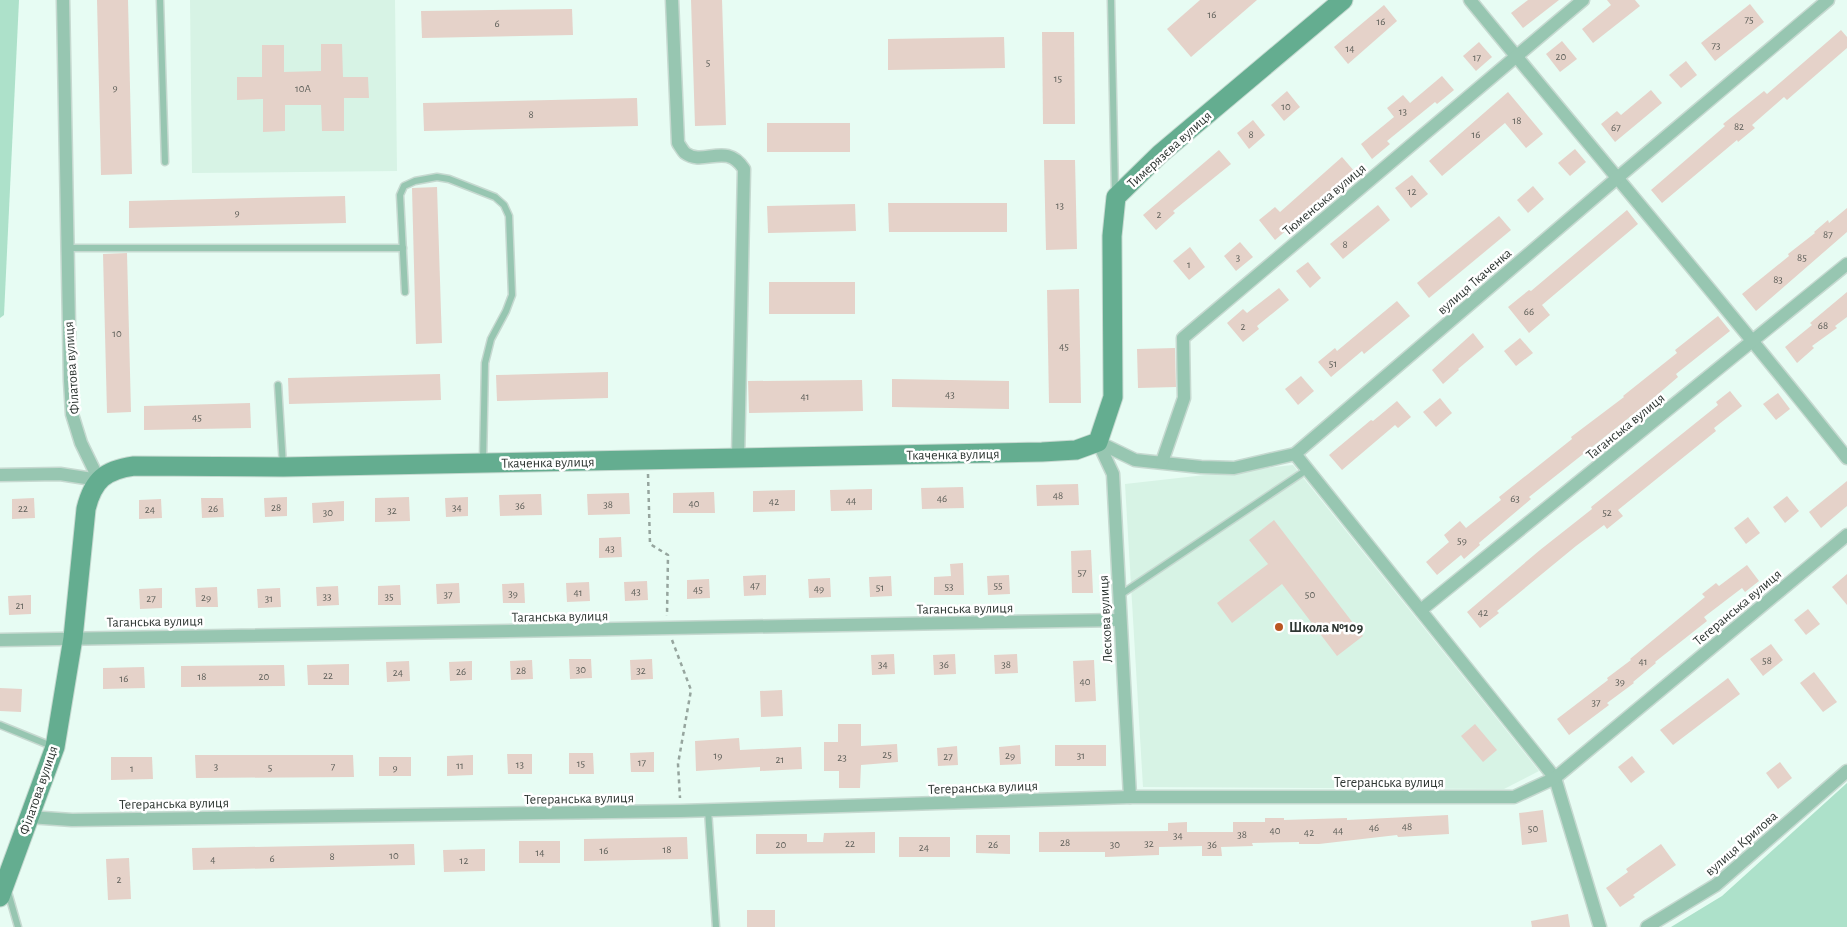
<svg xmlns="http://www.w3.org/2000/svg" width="1847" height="927" font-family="'Alegreya Sans',sans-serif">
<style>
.built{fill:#d7f3e5}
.green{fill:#ade1ca}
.building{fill:#e5d2c9}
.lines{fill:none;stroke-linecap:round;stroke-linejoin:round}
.lane-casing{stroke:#c6d9d0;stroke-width:9}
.street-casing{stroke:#c6d9d0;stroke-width:15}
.secondary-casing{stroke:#c6d9d0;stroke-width:21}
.path{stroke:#96a59e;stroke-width:2.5;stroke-dasharray:4 4;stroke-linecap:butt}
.lane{stroke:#97c6b1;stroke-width:6}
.street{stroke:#97c6b1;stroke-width:12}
.secondary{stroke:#64ad90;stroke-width:19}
.poi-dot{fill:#ba5621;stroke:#fff;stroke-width:2}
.labels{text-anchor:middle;stroke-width:5;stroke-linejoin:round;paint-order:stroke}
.number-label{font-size:11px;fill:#5c5e58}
.street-label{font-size:14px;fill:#2f3733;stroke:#fff}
.poi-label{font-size:14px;font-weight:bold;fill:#2f3733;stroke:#fff;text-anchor:start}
</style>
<rect width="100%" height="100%" fill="#e7fcf3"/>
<!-- built -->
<g class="built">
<path d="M190,0H395L397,171L192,173Z"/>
<path d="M1293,465L1539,771L1504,789L1143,787L1125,484Z"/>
</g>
<!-- green -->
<g class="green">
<path d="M0,0H19L4,315L0,318Z"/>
<path d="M1847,783V927H1671L1722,896Z"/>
</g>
<!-- building -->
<g class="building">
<path d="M97,0H128L132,174L101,175Z"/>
<path d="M691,0H722L726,125L695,126Z"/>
<path d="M1200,0H1257L1191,57L1167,29Z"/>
<path d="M1528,0H1559L1523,28L1511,13Z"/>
<path d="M1607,0H1635L1640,6L1593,43L1582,29L1611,5Z"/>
<path d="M1750,4L1764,22L1715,61L1701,43Z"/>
<path d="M1384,5L1397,21L1348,64L1334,47Z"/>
<path d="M572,9L573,35L422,38L421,11Z"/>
<path d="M1841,30L1847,37V48L1787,100L1784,97L1752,125L1755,128L1738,142L1737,140L1662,203L1651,190L1725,126L1723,124L1764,91L1767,94Z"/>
<path d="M1042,32H1074L1075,124H1043Z"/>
<path d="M1004,37L1005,68L888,70V39Z"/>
<path d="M1562,41L1577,59L1560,72L1546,54Z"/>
<path d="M1479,42L1492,57L1476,71L1463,56Z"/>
<path d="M321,44H342L343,77H368L369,98H344V131H322L321,105H285V131L263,132V99L237,100V77H262V45H284V72L321,71Z"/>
<path d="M1686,61L1697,75L1681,88L1669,75Z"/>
<path d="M1442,76L1454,90L1437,104L1435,102L1387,141L1390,144L1372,159L1361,144L1394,117L1387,108L1403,95L1410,103Z"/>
<path d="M1651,90L1662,103L1615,142L1601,124L1617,111L1621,115Z"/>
<path d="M1287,91L1300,107L1284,121L1271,105Z"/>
<path d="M1508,92L1543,134L1526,148L1505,123L1442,176L1429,161Z"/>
<path d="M637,98L638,126L424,131L423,103Z"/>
<path d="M1253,120L1265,135L1249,149L1237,133Z"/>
<rect x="767" y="123" width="83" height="29"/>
<path d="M1575,149L1586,162L1570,176L1558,163Z"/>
<path d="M1219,150L1231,164L1173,211L1175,213L1156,230L1143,215Z"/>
<path d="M1342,157L1355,172L1275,240L1259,220L1275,207L1280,212Z"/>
<path d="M1044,160H1075L1077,249L1046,250Z"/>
<path d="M1412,175L1428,194L1411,208L1395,188Z"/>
<path d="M1533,186L1544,199L1528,213L1517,200Z"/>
<path d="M437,187L442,343L416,344L412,188Z"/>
<path d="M345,196L346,223L129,228V201Z"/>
<path d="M888,203H1007V232H889Z"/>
<path d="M855,204L856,231L768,233L767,206Z"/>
<path d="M1378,205L1390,220L1343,259L1330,244Z"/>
<path d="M1847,208V232L1756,311L1742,294L1789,256L1788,254L1815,233L1814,232L1828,220L1829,223Z"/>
<path d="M1627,210L1638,224L1542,305L1550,315L1529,333L1508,307L1529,290L1531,291Z"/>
<path d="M1499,216L1511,230L1429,298L1417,283Z"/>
<path d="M1240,242L1253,257L1236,271L1224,256Z"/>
<path d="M1190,247L1205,267L1189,280L1173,261Z"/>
<path d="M127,253L131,412L107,413L103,254Z"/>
<path d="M1308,262L1321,278L1310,288L1296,271Z"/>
<rect x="769" y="282" width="86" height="32"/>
<path d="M1279,288L1289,300L1257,326L1259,329L1243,342L1227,323L1243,309L1247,313Z"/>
<path d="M1079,289L1081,403H1049L1047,290Z"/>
<path d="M1847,292V317L1835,326L1837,328L1812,346L1814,348L1797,363L1785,347L1812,325L1810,323Z"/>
<path d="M1397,301L1410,316L1364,354L1362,351L1331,377L1318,362L1335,348L1337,351Z"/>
<path d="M1718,316L1730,331L1676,374L1678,377L1650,401L1529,497L1531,499L1479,543L1480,545L1464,559L1461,555L1437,575L1426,562L1449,542L1444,535L1460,521L1466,528L1501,500L1499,497L1572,439L1571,437L1624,397L1623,396L1677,353L1675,350Z"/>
<path d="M1473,333L1484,347L1458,369L1459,370L1443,384L1432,370Z"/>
<path d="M1520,338L1533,353L1516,366L1504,351Z"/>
<path d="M1175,348L1176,387L1138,388L1137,349Z"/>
<path d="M608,372V398L497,401L496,375Z"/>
<path d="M440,374L441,400L289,404L288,378Z"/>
<path d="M1301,376L1314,391L1298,405L1285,389Z"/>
<path d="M892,379L1009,381V409L892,407Z"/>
<path d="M862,380L863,411L749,413L748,381Z"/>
<path d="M1730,391L1742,406L1714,428L1716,431L1618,510L1623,516L1607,529L1604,525L1576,546L1497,611L1499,613L1480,628L1467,612L1540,550L1592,509L1591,507L1718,405L1716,402Z"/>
<path d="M1778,393L1790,409L1776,420L1763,404Z"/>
<path d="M1440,398L1452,413L1436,427L1423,412Z"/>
<path d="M1397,401L1411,417L1398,428L1395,425L1342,470L1329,455L1371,420L1373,421Z"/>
<path d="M250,403L251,428L144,430V406Z"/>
<path d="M1847,481V506L1821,528L1809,512Z"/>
<path d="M1078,484L1079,505L1037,506L1036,485Z"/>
<path d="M963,487L964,508L922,509L921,488Z"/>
<path d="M872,489V510L831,511L830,490Z"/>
<path d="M795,490V511L753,512V491Z"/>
<path d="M714,492L715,513H673V493Z"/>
<path d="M629,493L630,514L588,515L587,494Z"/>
<path d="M541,494L542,515L500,516L499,495Z"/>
<path d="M1787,496L1799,511L1785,523L1773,507Z"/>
<path d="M287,497V516L265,517L264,498Z"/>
<path d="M409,497L410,521L375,522V498Z"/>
<path d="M468,497V516L446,517L445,498Z"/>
<path d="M34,498L35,518L12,519V499Z"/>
<path d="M201,498H223L224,517L202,518Z"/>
<path d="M161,499L162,518L139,519V500Z"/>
<path d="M344,501V521L313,523L312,503Z"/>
<path d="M1748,517L1760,533L1746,544L1734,528Z"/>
<path d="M1274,520L1363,636L1337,656L1282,584L1232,623L1217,603L1268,564L1249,540Z"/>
<path d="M621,537L622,557L599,558V538Z"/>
<path d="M1091,550L1093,593H1072L1071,551Z"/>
<path d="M963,563L964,595H934V577L951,576L950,564Z"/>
<path d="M1747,565L1759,581L1745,592L1742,588L1704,617L1707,621L1655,662L1656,663L1633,682L1634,683L1607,703L1609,705L1569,735L1557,719L1608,680L1607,678L1631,660L1630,659L1705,597L1702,594L1716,583L1719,586Z"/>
<path d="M1847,574V605L1832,587Z"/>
<path d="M766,575V595L744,596L743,576Z"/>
<path d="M1009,575L1010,594L988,595L987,576Z"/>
<path d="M891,576L892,596L870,597L869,577Z"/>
<path d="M830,578L831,597L809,598L808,579Z"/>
<path d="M709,579L710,598L687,599V580Z"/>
<path d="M647,581L648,600L625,601L624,582Z"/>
<path d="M589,582L590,601L567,602L566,583Z"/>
<path d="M459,583L460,603L437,604L436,584Z"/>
<path d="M524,583L525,603H503L502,584Z"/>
<path d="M400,585L401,605H378V586Z"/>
<path d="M338,586L339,605L317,606L316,587Z"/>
<path d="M217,587L218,607H196L195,588Z"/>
<path d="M162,588V608L140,609L139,589Z"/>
<path d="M280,588L281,607L258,608L257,589Z"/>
<path d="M31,595V614L9,615L8,596Z"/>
<path d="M1808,609L1820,624L1806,635L1794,620Z"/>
<path d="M1771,644L1783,660L1763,676L1750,659Z"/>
<path d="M894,654L895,674L872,675L871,655Z"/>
<path d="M955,654L956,674L934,675L933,655Z"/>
<path d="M1017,654L1018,673L995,674L994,655Z"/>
<path d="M569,659H591L592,678L570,679Z"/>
<path d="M652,659L653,679L631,680L630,660Z"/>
<path d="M532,660L533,679L511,680L510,661Z"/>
<path d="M1094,660L1096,701L1075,702L1073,661Z"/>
<path d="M409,661L410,681L387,682L386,662Z"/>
<path d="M472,661V680L450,681L449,662Z"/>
<path d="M349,664V685H308L307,665Z"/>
<path d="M284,665L285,686L181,687V666Z"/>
<path d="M144,667L145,688L103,689V668Z"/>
<path d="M1814,672L1837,702L1823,712L1800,683Z"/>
<path d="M1728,678L1740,694L1673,745L1660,730Z"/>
<path d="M0,688L22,689L21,712L0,711Z"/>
<path d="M782,690L783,716L761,717L760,691Z"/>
<path d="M838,724H861V746L897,744L898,762L861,765L860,788H839V771H824V742H838Z"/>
<path d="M1475,724L1497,750L1483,762L1461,736Z"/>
<path d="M739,738L740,750L801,747L802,769L760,771V767L696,771L695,741Z"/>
<path d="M1020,745L1021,764L1000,765L999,747Z"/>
<rect x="1055" y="745" width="51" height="21"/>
<path d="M957,746L958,765L938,766L937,748Z"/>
<path d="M654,752V772H631L630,753Z"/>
<path d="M569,753H593L594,774H569Z"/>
<path d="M507,754H532V774H508Z"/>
<path d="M195,755H353L354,777L196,778Z"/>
<path d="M473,755V775L447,776V756Z"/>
<path d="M1632,756L1645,772L1631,783L1618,767Z"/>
<path d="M111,757H152L153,779L111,780Z"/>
<rect x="379" y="757" width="32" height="19"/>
<path d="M1780,762L1792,778L1778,789L1766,773Z"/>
<path d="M1543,810L1547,842L1522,845L1519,813Z"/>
<path d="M1448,815L1449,834L1398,837L1397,835L1319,844H1299V842L1252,843L1253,846L1221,847L1222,856H1202V846L1159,847V855L1105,857V852H1039V832L1168,831V823L1187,822V832H1233V822H1265V818H1284V820L1347,818V820Z"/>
<path d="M875,832V853L756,854V834H807V842H823L824,833Z"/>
<path d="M976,835H1010V854L976,853Z"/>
<path d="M687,837L688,859L584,861V839Z"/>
<rect x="899" y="837" width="51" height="20"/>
<rect x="519" y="841" width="41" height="22"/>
<path d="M414,844L415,865L193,870L192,848Z"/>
<path d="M1661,844L1676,865L1633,895L1635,897L1620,907L1606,888L1628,872L1626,869Z"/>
<path d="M485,849V871L444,872L443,850Z"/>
<path d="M129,858L131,899L108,900L106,859Z"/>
<rect x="747" y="910" width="28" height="17"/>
<path d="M1568,914L1570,927H1532L1531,921Z"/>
</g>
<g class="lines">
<defs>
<g id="lane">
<path d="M160,0L165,162"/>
<path d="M1111,0L1115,191"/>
<path d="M67,248H403"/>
<path d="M405,292L400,195L404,186L415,181L437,177L449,179L495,197L504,205L509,216L512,295L506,311L491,339L485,363L483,460"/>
<path d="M278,385L283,466"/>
<path d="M1120,595L1308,469"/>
<path d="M0,725L54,747"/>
<path d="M708,810L716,927"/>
<path d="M8,892L18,927"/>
</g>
<g id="street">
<path d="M63,0L70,381L72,414L81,443L99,480"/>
<path d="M672,0L678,143C680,146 683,151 685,153C704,167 726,141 744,169L738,459"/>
<path d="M1470,0C1595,153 1724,303 1847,458"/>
<path d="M1098,442L1135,460L1201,467L1234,468L1295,454L1616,179L1828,0"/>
<path d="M1098,442L1113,474L1130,797"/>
<path d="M1295,454L1555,778L1600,927"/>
<path d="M1162,462L1184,398L1183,338L1583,0"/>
<path d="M0,475L60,474L99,480"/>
<path d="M1421,610L1847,264"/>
<path d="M0,640L1120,620"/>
<path d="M29,817L72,820L681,811L1130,797H1514L1555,778L1847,535"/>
<path d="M1647,927L1716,885L1847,771"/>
</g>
<path id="secondary" d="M0,897L55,747L73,638L86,509C93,480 105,470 134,466L283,467L1042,452L1076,450L1098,442L1113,397L1112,236L1116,197L1160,154L1343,0"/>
</defs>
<!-- lane casing -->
<use href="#lane" class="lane-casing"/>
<!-- street casing -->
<use href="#street" class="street-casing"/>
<!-- secondary casing -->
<use href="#secondary" class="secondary-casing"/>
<!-- path -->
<g class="path">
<path d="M648,474L650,544L668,555L667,616"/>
<path d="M672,640L691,690L678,764L680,798"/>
</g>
<!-- lane -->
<use href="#lane" class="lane"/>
<!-- street -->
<use href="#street" class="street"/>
<!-- secondary -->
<use href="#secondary" class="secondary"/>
</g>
<!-- markers -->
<circle class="poi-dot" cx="1279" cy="627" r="5"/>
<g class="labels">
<!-- number labels -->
<g class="number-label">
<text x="1212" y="18">16</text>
<text x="1749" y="23">75</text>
<text x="1381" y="25">16</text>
<text x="497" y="27">6</text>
<text x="1716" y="49">73</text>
<text x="1350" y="52">14</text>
<text x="1561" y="60">20</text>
<text x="1477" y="61">17</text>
<text x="708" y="66">5</text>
<text x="1058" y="82">15</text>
<text x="115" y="91">9</text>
<text x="303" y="92">10А</text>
<text x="1286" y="110">10</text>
<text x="1403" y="115">13</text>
<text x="531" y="118">8</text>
<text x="1517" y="124">18</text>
<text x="1739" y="130">82</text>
<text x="1616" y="131">67</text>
<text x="1251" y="138">8</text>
<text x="1476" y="138">16</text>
<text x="1412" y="195">12</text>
<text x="1060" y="209">13</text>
<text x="237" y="216">9</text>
<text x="1159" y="218">2</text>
<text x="1828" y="238">87</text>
<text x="1345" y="248">8</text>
<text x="1238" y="261">3</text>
<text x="1802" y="261">85</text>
<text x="1189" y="268">1</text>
<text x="1778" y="283">83</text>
<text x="1529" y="315">66</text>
<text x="1823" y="329">68</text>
<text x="1243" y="330">2</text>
<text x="117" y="337">10</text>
<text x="1064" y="350">45</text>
<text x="1333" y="367">51</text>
<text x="950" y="398">43</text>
<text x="805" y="400">41</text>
<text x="197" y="421">45</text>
<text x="1058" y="499">48</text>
<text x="942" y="502">46</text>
<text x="1515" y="502">63</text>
<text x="851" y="504">44</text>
<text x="774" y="505">42</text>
<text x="694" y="507">40</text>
<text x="608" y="508">38</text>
<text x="520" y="509">36</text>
<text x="276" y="511">28</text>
<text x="457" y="511">34</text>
<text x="23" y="512">22</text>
<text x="213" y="512">26</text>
<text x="150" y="513">24</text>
<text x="392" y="514">32</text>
<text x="328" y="516">30</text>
<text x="1607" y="516">52</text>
<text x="1462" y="544">59</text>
<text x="610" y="552">43</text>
<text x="1082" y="576">57</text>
<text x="755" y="589">47</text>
<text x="998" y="589">55</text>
<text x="949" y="590">53</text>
<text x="880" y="591">51</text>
<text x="819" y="592">49</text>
<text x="698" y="593">45</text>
<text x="636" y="595">43</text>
<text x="578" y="596">41</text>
<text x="513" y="597">39</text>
<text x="448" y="598">37</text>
<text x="1310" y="598">50</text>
<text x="327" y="600">33</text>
<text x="389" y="600">35</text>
<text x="206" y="601">29</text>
<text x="151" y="602">27</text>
<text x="269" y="602">31</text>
<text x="20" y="609">21</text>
<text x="1483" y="616">42</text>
<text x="1767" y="664">58</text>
<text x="1643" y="665">41</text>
<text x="883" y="668">34</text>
<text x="944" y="668">36</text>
<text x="1006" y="668">38</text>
<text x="581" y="673">30</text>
<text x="521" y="674">28</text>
<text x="641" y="674">32</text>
<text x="461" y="675">26</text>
<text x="398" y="676">24</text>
<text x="328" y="679">22</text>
<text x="202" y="680">18</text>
<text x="264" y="680">20</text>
<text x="124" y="682">16</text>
<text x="1085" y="685">40</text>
<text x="1620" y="685">39</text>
<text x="1596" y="706">37</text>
<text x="887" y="758">25</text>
<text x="718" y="759">19</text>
<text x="1010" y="759">29</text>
<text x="1081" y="759">31</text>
<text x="948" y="760">27</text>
<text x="842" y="761">23</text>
<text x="780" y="763">21</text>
<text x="642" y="766">17</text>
<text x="581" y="767">15</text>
<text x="520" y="768">13</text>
<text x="460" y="769">11</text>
<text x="216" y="770">3</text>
<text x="333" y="770">7</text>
<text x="270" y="771">5</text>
<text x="395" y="771">9</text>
<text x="132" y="772">1</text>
<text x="1407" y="830">48</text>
<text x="1374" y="831">46</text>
<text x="1533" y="832">50</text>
<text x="1275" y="834">40</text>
<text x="1338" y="834">44</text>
<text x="1309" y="836">42</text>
<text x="1242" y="838">38</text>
<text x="1178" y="839">34</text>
<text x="1065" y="846">28</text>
<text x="850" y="847">22</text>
<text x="1149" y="847">32</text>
<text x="781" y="848">20</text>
<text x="993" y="848">26</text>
<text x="1115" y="848">30</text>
<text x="1212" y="848">36</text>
<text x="924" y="851">24</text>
<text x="667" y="853">18</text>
<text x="604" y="854">16</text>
<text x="540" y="856">14</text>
<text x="394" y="859">10</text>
<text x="332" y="860">8</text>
<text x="272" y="862">6</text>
<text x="213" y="863">4</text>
<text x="464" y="864">12</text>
<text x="119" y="883">2</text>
</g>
<!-- street labels -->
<g class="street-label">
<text transform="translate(1169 149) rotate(-42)" y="5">Тимерязєва вулиця</text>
<text transform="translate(1324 199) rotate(-40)" y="5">Тюменська вулиця</text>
<text transform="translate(1474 281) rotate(-41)" y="5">вулиця Ткаченка</text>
<text transform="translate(71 368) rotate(-94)" y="5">Філатова вулиця</text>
<text transform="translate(1625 426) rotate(-39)" y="5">Таганська вулиця</text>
<text transform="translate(953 454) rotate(-1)" y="5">Ткаченка вулиця</text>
<text transform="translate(548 462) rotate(-1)" y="5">Ткаченка вулиця</text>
<text transform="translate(1737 607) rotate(-40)" y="5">Тегеранська вулиця</text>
<text transform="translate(965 608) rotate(-1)" y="5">Таганська вулиця</text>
<text transform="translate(560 616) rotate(-1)" y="5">Таганська вулиця</text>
<text transform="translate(1105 619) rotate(-93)" y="5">Лескова вулиця</text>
<text transform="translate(155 621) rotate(-1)" y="5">Таганська вулиця</text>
<text x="1389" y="787">Тегеранська вулиця</text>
<text transform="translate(983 787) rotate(-2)" y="5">Тегеранська вулиця</text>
<text transform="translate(38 790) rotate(-71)" y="5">Філатова вулиця</text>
<text transform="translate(579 798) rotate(-1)" y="5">Тегеранська вулиця</text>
<text transform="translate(174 803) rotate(-1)" y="5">Тегеранська вулиця</text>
<text transform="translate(1741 843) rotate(-41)" y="5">вулиця Крилова</text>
</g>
<!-- poi labels -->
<g class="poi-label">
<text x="1289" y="632">Школа №109</text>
</g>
</g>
</svg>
